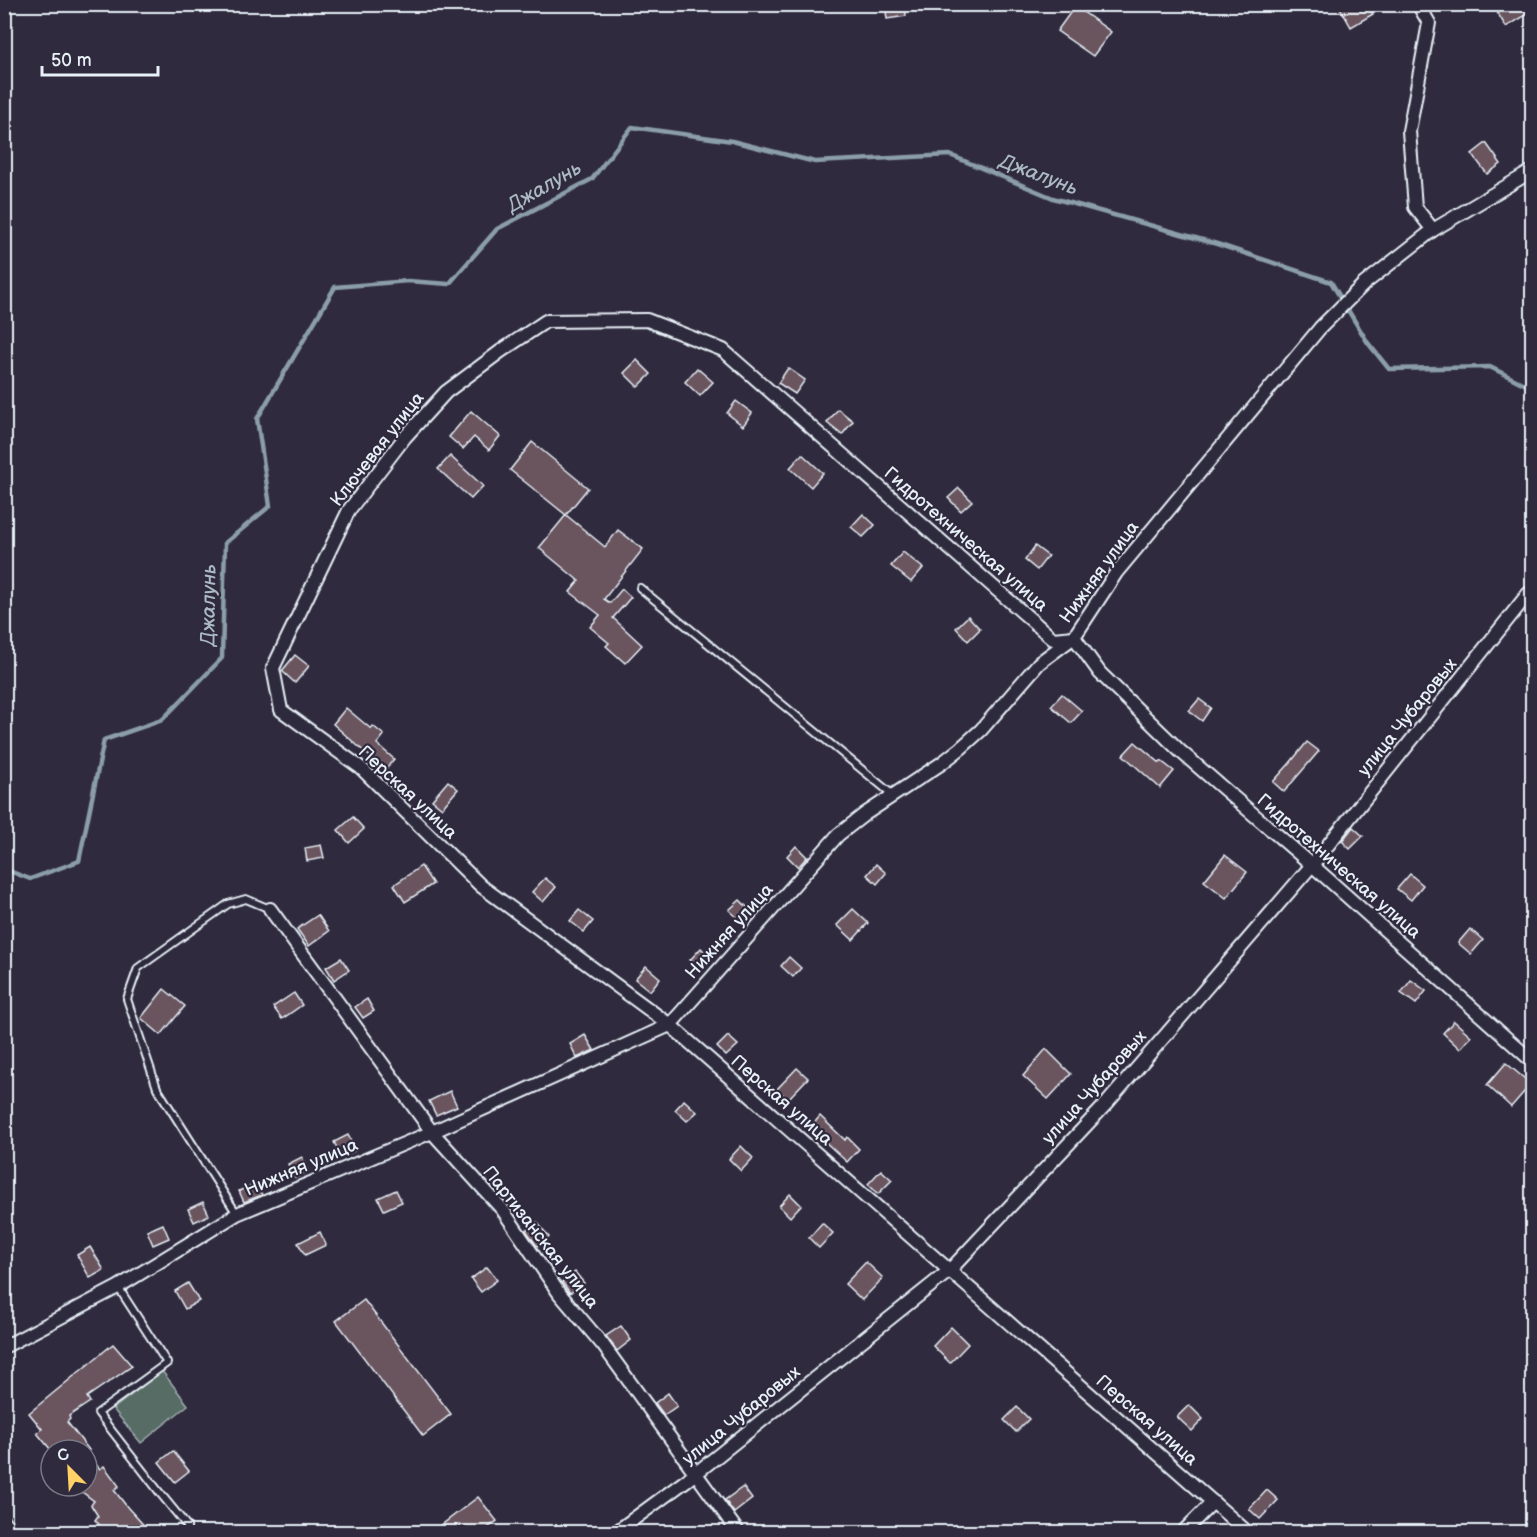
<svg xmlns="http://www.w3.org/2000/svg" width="1537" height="1537" font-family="'Balsamiq Sans',sans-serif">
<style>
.green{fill:#586c66;stroke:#a0aeaf;stroke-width:1.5}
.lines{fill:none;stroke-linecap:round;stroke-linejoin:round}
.stream{stroke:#8b9ea9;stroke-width:4.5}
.building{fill:#6b545f;stroke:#e8f1f8;stroke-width:1.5}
.lane-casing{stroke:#e8f1f8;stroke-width:10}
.street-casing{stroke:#e8f1f8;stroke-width:16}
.lane{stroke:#2f2a3d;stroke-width:6}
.street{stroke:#2f2a3d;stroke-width:12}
.labels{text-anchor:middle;stroke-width:4.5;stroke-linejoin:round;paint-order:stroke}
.street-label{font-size:18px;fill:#e8f1f8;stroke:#2f2a3d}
.water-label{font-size:20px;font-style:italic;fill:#aab9c3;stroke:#2f2a3d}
</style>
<rect width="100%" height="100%" fill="#2f2a3d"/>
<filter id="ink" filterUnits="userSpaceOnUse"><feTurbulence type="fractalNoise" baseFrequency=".0167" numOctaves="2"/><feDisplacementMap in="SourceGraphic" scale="12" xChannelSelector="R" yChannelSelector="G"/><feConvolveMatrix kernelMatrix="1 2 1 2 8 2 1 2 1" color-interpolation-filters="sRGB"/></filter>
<g filter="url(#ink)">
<!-- green -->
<path class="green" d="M162,1371L188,1405L141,1443L113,1409Z"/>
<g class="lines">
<!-- stream -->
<path class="stream" d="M4,869L30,879L79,861L104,740L162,720L222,658L225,543L270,506L257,419L335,287L408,281L449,284L497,229L592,179L632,127L732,141L815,162L950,155L1053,198L1217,244L1331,282L1368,343L1389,369L1490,367L1532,388"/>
</g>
<!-- building -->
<g class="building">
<path d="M885,4H905L906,16L887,19Z"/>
<path d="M1338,4H1367L1373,14L1351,27Z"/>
<path d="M1492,4H1533V11L1506,27Z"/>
<path d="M1075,6L1111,32L1093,56L1057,31Z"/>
<path d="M1486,143L1501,164L1487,174L1472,154Z"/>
<path d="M637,360L651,374L638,387L624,373Z"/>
<path d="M697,368L713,382L700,396L685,382Z"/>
<path d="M788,368L805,380L795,394L778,383Z"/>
<path d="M736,401L752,413L743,426L727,413Z"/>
<path d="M838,409L853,421L842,435L827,423Z"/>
<path d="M471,411L500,436L489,450L474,437L463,449L449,437Z"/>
<path d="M532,442L588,488L566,515L510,470Z"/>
<path d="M802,454L823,473L811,487L790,468Z"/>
<path d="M450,456L483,486L471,499L438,469Z"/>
<path d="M959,488L972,501L961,511L948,498Z"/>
<path d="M863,514L875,525L863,537L851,527Z"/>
<path d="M566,515L605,547L618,530L643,549L604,599L610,603L622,589L631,597L613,618L642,645L625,663L606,646L609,643L590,627L600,615L570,592L579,581L539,548Z"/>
<path d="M1035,546L1048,556L1037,570L1025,560Z"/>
<path d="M903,552L923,568L911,582L891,566Z"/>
<path d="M968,616L980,629L968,641L956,628Z"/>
<path d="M295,655L309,666L295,683L282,671Z"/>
<path d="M1062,694L1082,711L1071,723L1051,706Z"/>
<path d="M1199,699L1211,708L1202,721L1189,711Z"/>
<path d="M346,708L371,729L373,726L384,735L377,744L394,759L385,770L333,724Z"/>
<path d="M1135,742L1160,763L1161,761L1174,771L1160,788L1123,755Z"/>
<path d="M1307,742L1319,751L1284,792L1273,782L1290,763Z"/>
<path d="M448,781L458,789L442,808L432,800Z"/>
<path d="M353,817L364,829L349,843L338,830Z"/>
<path d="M1353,827L1363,836L1350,849L1342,841Z"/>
<path d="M321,845L324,858L307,861L305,848Z"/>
<path d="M796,846L807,857L798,867L787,856Z"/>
<path d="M1225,855L1247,872L1226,898L1204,881Z"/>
<path d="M876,864L886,873L877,884L867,875Z"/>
<path d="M421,866L433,884L405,902L394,885Z"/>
<path d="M1410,874L1423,885L1411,900L1397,889Z"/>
<path d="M545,878L556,887L543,902L532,892Z"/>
<path d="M740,900L750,910L740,920L729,910Z"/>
<path d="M853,909L868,923L853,940L837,925Z"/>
<path d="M579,910L593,921L584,932L570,921Z"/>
<path d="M318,915L329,931L309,946L297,929Z"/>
<path d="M1470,929L1483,940L1471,954L1458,943Z"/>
<path d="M701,948L711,958L701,969L690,960Z"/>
<path d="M789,957L801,968L793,977L781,966Z"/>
<path d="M341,958L349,970L334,980L326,967Z"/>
<path d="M646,966L660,978L650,991L635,979Z"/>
<path d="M1411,980L1426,991L1416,1004L1401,993Z"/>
<path d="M164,989L185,1006L161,1035L141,1018Z"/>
<path d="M294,993L302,1005L282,1019L273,1007Z"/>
<path d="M367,999L374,1011L363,1018L355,1007Z"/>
<path d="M1454,1021L1471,1036L1460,1049L1443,1033Z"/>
<path d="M585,1035L594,1050L577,1058L570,1044Z"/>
<path d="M728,1036L738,1045L726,1056L717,1047Z"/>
<path d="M1046,1049L1071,1074L1048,1099L1023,1076Z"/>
<path d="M1506,1063L1531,1084L1511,1107L1487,1085Z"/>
<path d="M797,1068L808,1078L788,1099L777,1089Z"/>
<path d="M450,1091L457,1106L436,1115L429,1101Z"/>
<path d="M684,1100L697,1112L687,1121L675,1110Z"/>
<path d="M820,1116L845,1140L847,1137L859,1149L847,1162L810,1128Z"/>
<path d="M348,1135L356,1150L342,1157L334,1142Z"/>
<path d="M741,1146L753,1158L741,1171L729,1159Z"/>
<path d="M302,1157L308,1171L295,1178L288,1164Z"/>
<path d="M881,1170L892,1180L878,1194L868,1184Z"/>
<path d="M257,1183L262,1195L244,1202L239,1191Z"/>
<path d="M396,1190L402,1202L384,1210L378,1198Z"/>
<path d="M790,1194L801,1205L790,1217L779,1206Z"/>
<path d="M203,1202L209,1215L194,1222L188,1209Z"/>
<path d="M537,1222L549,1237L537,1246L526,1230Z"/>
<path d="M822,1223L833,1233L819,1248L809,1238Z"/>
<path d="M163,1224L169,1238L153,1245L147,1231Z"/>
<path d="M320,1232L326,1245L305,1255L298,1243Z"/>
<path d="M90,1247L104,1270L90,1278L77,1255Z"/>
<path d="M866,1262L883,1278L862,1300L845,1284Z"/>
<path d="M487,1267L497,1280L481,1292L471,1279Z"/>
<path d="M575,1272L584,1283L570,1293L562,1282Z"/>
<path d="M188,1283L199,1301L185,1309L175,1291Z"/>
<path d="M364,1300L451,1414L423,1436L336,1321Z"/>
<path d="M621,1326L631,1340L617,1351L606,1336Z"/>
<path d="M951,1327L968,1344L950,1363L933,1346Z"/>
<path d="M113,1344L132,1366L87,1397L90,1402L69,1416L70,1419L67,1422L89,1450H51L37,1433L42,1429L29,1413Z"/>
<path d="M668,1393L677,1406L664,1415L655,1403Z"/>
<path d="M1189,1405L1203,1419L1192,1431L1177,1417Z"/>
<path d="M1017,1407L1029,1419L1016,1432L1004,1420Z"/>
<path d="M173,1451L189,1471L175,1482L159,1462Z"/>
<path d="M87,1455L100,1469L104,1466L119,1486L114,1490L128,1508L151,1533H107L95,1520L98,1516L91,1505L94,1501L74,1486H87Z"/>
<path d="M743,1487L752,1499L734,1513L725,1500Z"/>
<path d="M1267,1490L1278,1500L1260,1519L1249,1509Z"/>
<path d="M478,1497L497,1521L481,1533H431Z"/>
</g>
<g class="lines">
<defs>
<g id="lane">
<path d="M640,588L893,795"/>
<path d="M237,1214L157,1088L127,999L138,968L228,904L246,899L270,909"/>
<path d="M118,1287L167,1363L98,1413L160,1493L187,1526V1532"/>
</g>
<g id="street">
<path d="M1418,4L1429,23L1409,131L1415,207L1433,230"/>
<path d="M1074,637L1053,639L723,350L647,320L546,321L501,351L446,392L405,437L349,510L273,668L281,710L361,768L481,886L670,1025L1247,1532"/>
<path d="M1074,637L1100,673L1180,751L1312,865L1532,1061"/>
<path d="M270,909L432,1132L502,1209L559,1293L603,1345L738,1532"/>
<path d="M4,1347L118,1287L237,1214L432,1132L670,1025L838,835L865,814L942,763L961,748L981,730L1039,663L1074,637L1116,573L1320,328L1364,284L1433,230L1532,171"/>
<path d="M4,1522L13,1532"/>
<path d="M616,1532L695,1474L949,1271L1108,1102L1312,865L1528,594L1532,598"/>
<path d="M1183,1532L1213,1502"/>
</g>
</defs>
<!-- lane casing -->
<use href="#lane" class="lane-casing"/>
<!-- street casing -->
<use href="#street" class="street-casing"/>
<!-- lane -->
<use href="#lane" class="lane"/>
<!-- street -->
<use href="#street" class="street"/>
</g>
</g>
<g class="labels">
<!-- street labels -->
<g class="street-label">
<text transform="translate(377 449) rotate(-52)" y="6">Ключевая улица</text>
<text transform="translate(966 539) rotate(41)" y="6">Гидротехническая улица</text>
<text transform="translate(1099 572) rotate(-54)" y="6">Нижняя улица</text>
<text transform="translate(1407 717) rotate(-51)" y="6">улица Чубаровых</text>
<text transform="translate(408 792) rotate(43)" y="6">Перская улица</text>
<text transform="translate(1339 866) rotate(41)" y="6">Гидротехническая улица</text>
<text transform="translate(729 931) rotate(-48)" y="6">Нижняя улица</text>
<text transform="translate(1094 1087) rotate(-48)" y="6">улица Чубаровых</text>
<text transform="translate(782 1100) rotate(41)" y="6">Перская улица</text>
<text transform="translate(301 1167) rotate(-23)" y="6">Нижняя улица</text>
<text transform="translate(541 1237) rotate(52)" y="6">Партизанская улица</text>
<text transform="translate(741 1415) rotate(-39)" y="6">улица Чубаровых</text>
<text transform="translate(1147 1420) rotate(41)" y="6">Перская улица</text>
</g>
<!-- water labels -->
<g class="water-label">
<text transform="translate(1039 174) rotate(21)" y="7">Джалунь</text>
<text transform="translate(544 186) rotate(-30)" y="7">Джалунь</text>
<text transform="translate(208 605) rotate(-89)" y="7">Джалунь</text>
</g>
</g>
<!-- margin -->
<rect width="1537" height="1537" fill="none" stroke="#2f2a3d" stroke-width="24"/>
<rect x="12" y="12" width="1513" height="1513" fill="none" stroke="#e8f1f8" stroke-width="2" filter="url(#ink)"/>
<!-- north arrow -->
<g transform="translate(69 1468) rotate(336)"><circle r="28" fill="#2f2a3d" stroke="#797a88" stroke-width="1.5"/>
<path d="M0-4.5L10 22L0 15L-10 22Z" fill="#ffd166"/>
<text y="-9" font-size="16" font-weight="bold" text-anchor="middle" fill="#e8f1f8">С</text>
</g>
<!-- scale -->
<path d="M42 66v9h116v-9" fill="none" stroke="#e8f1f8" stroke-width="3"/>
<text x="51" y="66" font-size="18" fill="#e8f1f8" stroke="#2f2a3d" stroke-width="4.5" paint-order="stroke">50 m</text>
</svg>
